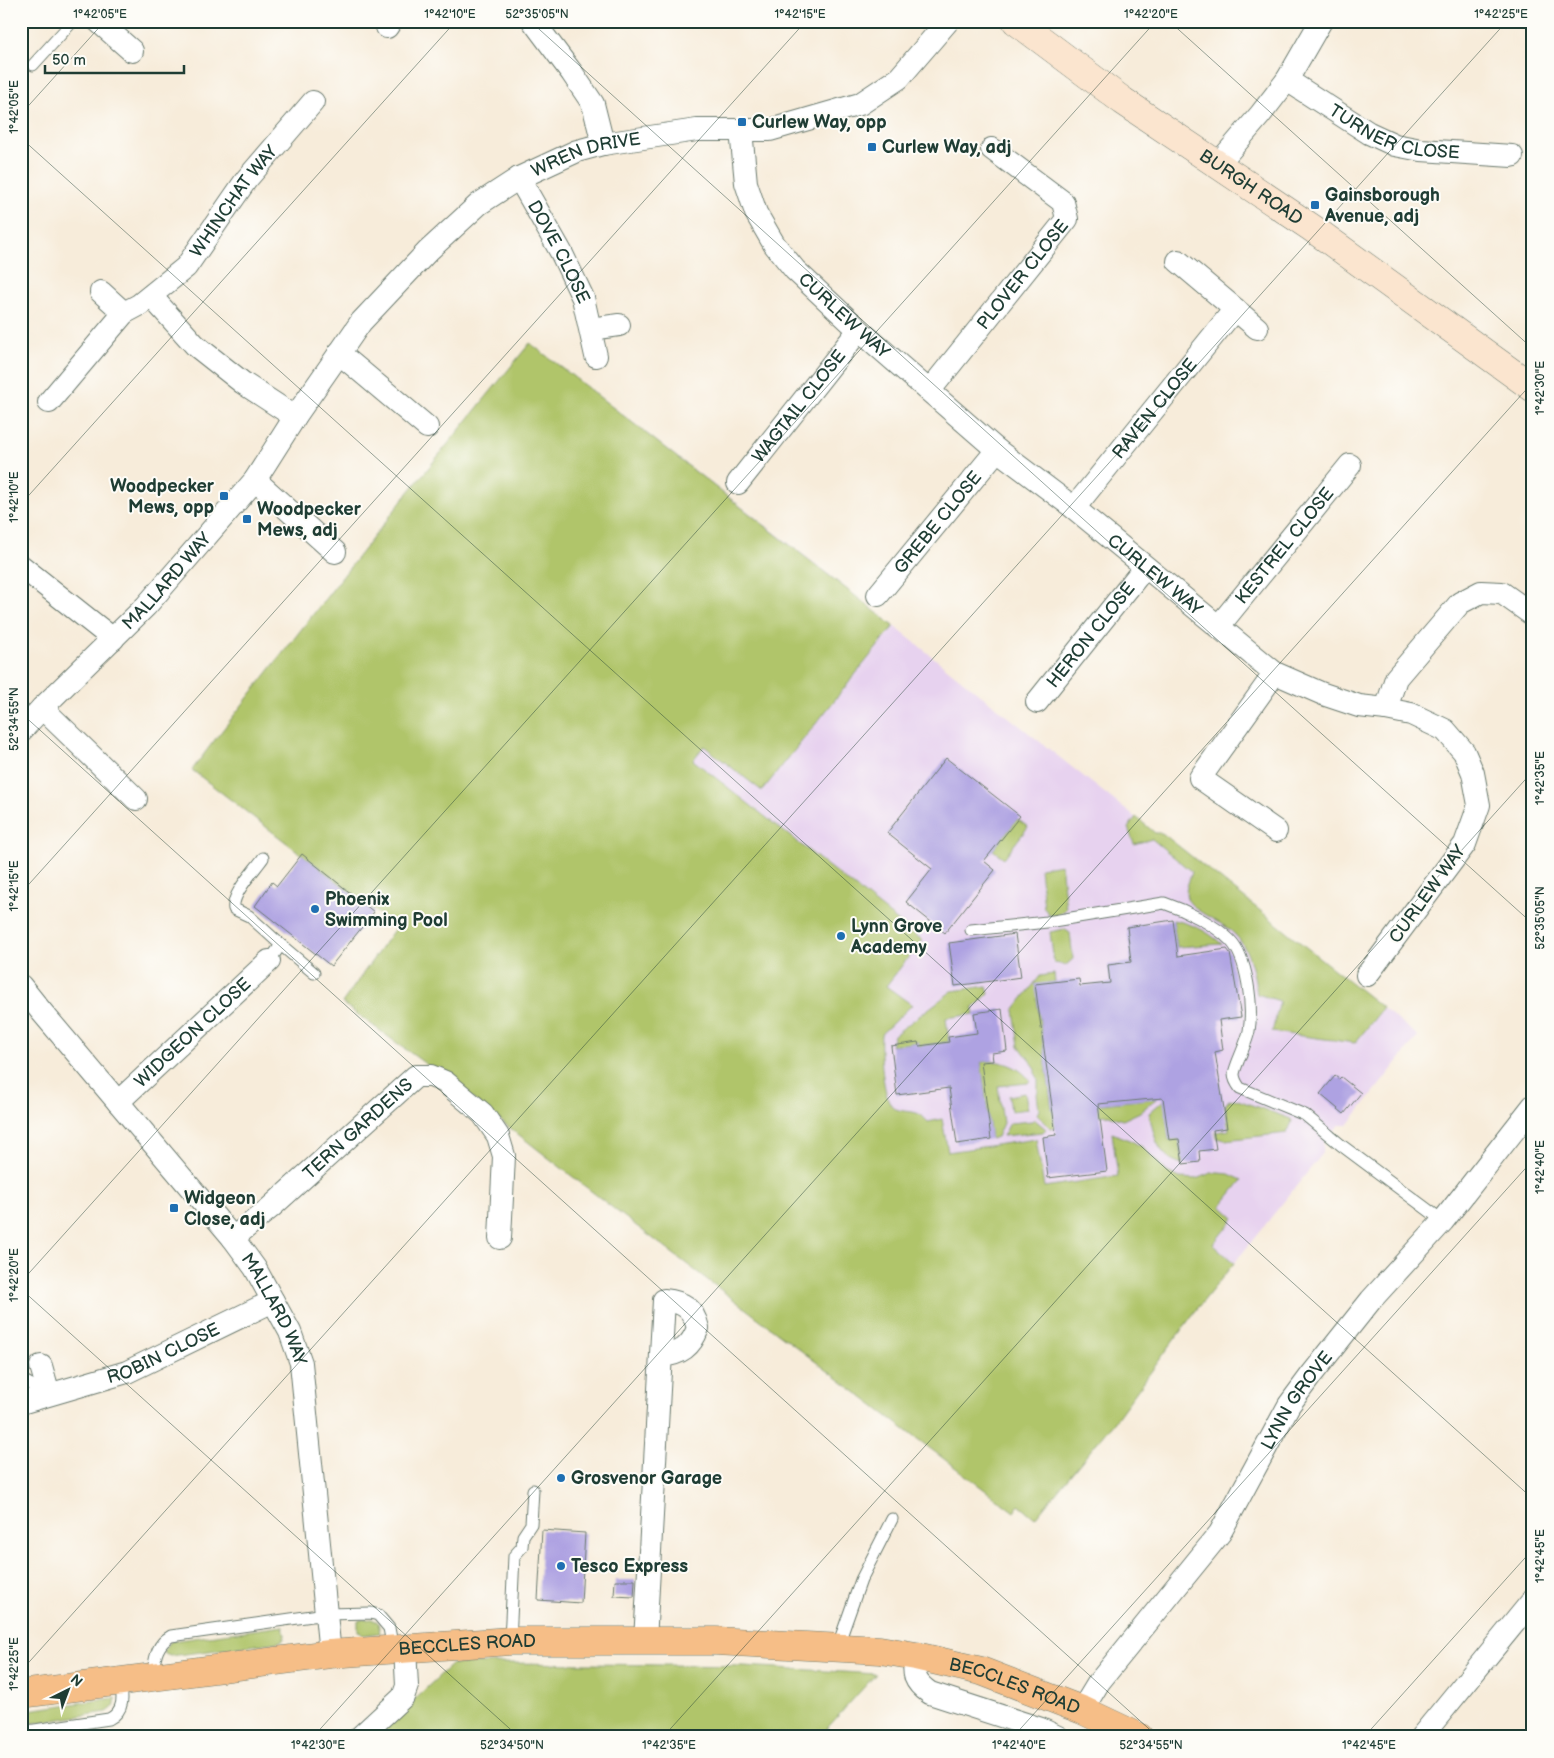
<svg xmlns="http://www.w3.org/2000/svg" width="1554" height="1758" font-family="'Balsamiq Sans',sans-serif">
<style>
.built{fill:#e7d2ef}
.green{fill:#b0c56a;stroke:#68814f}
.building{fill:#aea2e2}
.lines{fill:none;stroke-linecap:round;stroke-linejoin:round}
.lane-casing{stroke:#6b7a6e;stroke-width:13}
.street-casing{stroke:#6b7a6e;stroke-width:24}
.secondary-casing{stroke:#6b7a6e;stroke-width:29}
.highway-casing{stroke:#6b7a6e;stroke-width:29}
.lane{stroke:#fff;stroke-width:11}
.street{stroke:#fff;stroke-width:22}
.secondary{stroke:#fbe5cf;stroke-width:28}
.highway{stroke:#f6be87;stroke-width:28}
.ticks{fill:none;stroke:#1f3d34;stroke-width:1;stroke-opacity:0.45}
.poi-dot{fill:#1f6fb2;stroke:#fdfcf7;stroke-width:2}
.labels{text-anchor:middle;stroke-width:4;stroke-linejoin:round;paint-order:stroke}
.poi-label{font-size:18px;font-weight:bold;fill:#1f3d34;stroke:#fdfcf7;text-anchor:start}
.street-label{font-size:18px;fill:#1f3d34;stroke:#fdfcf7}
.neatline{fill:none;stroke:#1f3d34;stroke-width:2}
.ticks-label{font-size:12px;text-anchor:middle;fill:#1f3d34}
</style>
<rect width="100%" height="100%" fill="#fdfcf7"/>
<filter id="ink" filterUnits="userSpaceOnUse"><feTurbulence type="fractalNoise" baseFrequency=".02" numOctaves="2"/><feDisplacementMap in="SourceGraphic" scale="10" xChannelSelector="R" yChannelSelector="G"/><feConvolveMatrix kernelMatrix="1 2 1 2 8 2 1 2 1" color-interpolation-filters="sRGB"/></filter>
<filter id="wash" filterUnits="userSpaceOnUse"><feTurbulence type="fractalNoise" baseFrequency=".0096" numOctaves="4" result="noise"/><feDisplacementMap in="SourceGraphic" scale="20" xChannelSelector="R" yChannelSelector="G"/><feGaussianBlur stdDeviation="1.12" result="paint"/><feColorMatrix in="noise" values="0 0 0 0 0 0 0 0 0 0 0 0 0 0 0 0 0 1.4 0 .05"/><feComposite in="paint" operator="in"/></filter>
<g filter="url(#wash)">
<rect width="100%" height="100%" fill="#f7ecda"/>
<!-- built -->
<path class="built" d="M530,343L808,558L1155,833H1162L1418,1036L1348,1125H1339L1326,1139L1323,1143V1153L1194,1313L1114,1422L1035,1518L1019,1505L1014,1512L618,1212L460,1089L342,1003L396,927L192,770L210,746L408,493Z"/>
<!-- green -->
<g class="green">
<path d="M530,343L894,626L762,791L704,746L693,760L922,940L886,986L912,1005L881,1034C880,1048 882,1098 893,1107C900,1113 911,1110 919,1114C922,1115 925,1119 928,1122L942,1119L948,1152L1036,1139L1044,1187L1118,1176L1112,1133L1130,1140L1144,1148L1167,1172L1180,1178L1196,1179L1211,1173H1219L1229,1174L1242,1180L1221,1206L1234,1218L1213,1244L1234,1263L1194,1313L1114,1422L1035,1518L1019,1505L1014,1512L618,1212L460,1089L342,1003L396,927L192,770L210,746L408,493Z"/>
<path d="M1136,817L1155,833H1162L1383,1008L1355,1043L1272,1032L1280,1001L1257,994C1254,972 1249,945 1230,930C1219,921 1192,911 1187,898C1184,890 1190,879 1192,872L1152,839L1134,844L1128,828Z"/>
<path d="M1017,819L1028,827L1004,858L993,850Z"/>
<path d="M1061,864L1066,908L1064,911L1057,916L1049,915L1044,908L1040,868Z"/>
<path d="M1173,920C1193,924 1206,930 1222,944L1177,947Z"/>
<path d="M1064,929L1070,933L1073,959L1066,965L1054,963L1050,932Z"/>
<path d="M1054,974L1055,982L1042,984L1037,999L1052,1109L1071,1108L1074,1124L1050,1128L1037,1114L1039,1110L1037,1094L1038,1091V1078L1035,1073V1067L1019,1046L1014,1010L1040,976Z"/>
<path d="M987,986L989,993L973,1009L974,1014L946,1018L949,1042L919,1046L918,1042L891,1046L894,1035L952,991Z"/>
<path d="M993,1061C1008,1063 1020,1068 1030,1080L1028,1083L998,1086L1003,1123L997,1137L991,1139L981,1062Z"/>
<path d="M1025,1093L1028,1109L1011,1111L1009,1096Z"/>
<path d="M1157,1098L1140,1112L1123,1120L1109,1115L1095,1116L1094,1105Z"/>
<path d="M1166,1098L1167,1122L1169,1140L1179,1139L1183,1164C1157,1158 1154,1135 1149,1113Z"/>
<path d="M1235,1099L1291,1119L1292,1122L1287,1133L1225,1140L1216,1138V1132L1229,1130L1225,1105L1229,1100Z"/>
<path d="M1034,1119L1046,1129L1043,1132L1003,1136L1010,1123L1032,1121Z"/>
<path d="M372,1619L378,1622L380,1633L363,1635L358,1631V1620Z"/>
<path d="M283,1626L285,1635L284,1639L279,1642L170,1656L165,1654L164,1650L171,1641Z"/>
<path d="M510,1663L744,1666L876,1674L819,1737H374L452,1664Z"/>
<path d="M115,1698C116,1706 113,1708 107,1712L21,1725V1711Z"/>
</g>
<g id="blocks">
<!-- building -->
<g class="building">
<path d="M946,758L1020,816L984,861L995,870L945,933L906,902L932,869L887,833Z"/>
<path d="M302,854L374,912L331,966L255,906L272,882L277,886Z"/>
<path d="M1173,920L1178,956L1227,949L1230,953L1241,1017L1219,1020L1223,1050L1215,1052L1227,1128L1213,1130L1216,1149L1199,1151L1200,1162L1183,1164L1179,1139L1169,1140L1163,1098L1098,1104L1107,1171L1048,1178L1043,1137L1056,1135L1035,984L1079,979L1080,986L1110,983L1108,965L1131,962L1127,927Z"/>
<path d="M1015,934L1021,977L955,986L949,943Z"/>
<path d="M1002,1009L1007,1051L992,1053L993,1061L981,1062L991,1139L957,1144L949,1088L897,1095L891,1046L918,1042L919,1046L949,1042L948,1037L977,1033L974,1013Z"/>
<path d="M1335,1076L1339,1079L1341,1077L1361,1093L1344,1114L1320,1094Z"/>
<path d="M542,1530L585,1533L581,1603L538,1600Z"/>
<path d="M615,1580H635L634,1597L614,1596Z"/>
</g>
</g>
</g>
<g filter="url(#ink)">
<use href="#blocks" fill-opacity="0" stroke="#6b7a6e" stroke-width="1"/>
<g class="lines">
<defs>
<g id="lane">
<path d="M33,65L73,21"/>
<path d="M263,858C255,870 231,894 234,909L249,916L281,945L269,961"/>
<path d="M971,930L1047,922L1164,903C1185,910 1214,924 1230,940C1248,958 1253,1007 1249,1031C1247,1043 1235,1065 1234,1074C1234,1079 1237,1084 1240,1088L1305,1115L1341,1145L1443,1221"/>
<path d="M281,945L314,973"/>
<path d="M21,1383L26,1382L47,1393"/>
<path d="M510,1641L514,1556L522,1547L523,1536L531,1524L533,1490"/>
<path d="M837,1648L861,1580L892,1519"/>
<path d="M152,1677C155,1660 155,1645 171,1636L326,1614L371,1613L378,1615L389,1628L393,1649"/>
<path d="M21,1732L109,1719C125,1711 123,1696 120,1681"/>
</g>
<g id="street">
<path d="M98,21L132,51"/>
<path d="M533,21L572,73L593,104L603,144"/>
<path d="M387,27L391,21"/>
<path id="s1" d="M1287,80L1369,133L1395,145L1421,150L1512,156"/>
<path id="s2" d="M741,130L746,183L756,213L774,244L795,270L859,330L997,450L1074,508L1275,673L1323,694L1359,706L1386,709L1411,714L1445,730L1464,752L1473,773L1479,805L1465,844L1367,975"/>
<path d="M1218,164L1260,115L1287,80L1321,21"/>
<path id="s3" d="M519,178L561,252L583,298L596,356"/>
<path d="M101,292L124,313"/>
<path d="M151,296L195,345L243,383L295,417"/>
<path d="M1235,309L1257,328"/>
<path d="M591,329L619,325"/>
<path d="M339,353L427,427"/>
<path id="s4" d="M930,390L1067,219L1063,202L992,149"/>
<path id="s5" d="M49,402L124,313L139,305L186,267L246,180L313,102"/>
<path d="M255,480L335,552"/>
<path id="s6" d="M738,483L859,330"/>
<path id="s7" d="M1074,508L1235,309L1178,261"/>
<path d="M21,566L113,639"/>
<path id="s8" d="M878,595L997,450"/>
<path id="s9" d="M1218,627L1350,465"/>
<path d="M1275,673L1200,778L1276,831"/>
<path id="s10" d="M1037,702L1145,567"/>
<path d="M42,708L136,799"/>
<path d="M1386,709L1396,678L1460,603L1481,592L1502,593L1533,615"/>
<path id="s11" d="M21,731L42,708L146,606L255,480L295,417L361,322L428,251L479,204L519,178L577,151L603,144L697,130H770L860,104L899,78L948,21"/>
<path id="s12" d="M21,986L41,1011L233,1238L255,1268L290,1332L301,1363L330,1654"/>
<path id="s13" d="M118,1102L269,961"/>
<path id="s14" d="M233,1238L270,1208L416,1076H431L445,1082L483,1114L498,1136L504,1156L500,1238"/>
<path d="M41,1366L49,1394"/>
<path id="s15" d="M21,1403L127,1372L273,1301"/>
<path d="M645,1641L664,1300C684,1302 693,1308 698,1328C691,1347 681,1354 661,1356"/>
<path d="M916,1656C912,1674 914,1682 930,1693L1041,1729L1058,1737"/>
<path id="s16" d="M1082,1710L1099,1682L1220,1533L1289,1405L1312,1374L1371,1300L1443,1221L1533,1106"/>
<path d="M360,1737L403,1697L407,1686L405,1648"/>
<path d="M1421,1737L1533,1600"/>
</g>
<g id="secondary">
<path id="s17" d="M1016,21L1123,101L1312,228L1533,388"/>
</g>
<g id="highway">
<path id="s18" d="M21,1694L330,1654L510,1641H716L880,1650L916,1656L981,1671L1082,1710L1139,1737"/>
</g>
</defs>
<!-- lane casing -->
<use href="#lane" class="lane-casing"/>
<!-- street casing -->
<use href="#street" class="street-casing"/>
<!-- secondary casing -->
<use href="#secondary" class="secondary-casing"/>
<!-- highway casing -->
<use href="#highway" class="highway-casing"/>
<!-- lane -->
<use href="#lane" class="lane"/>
<!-- street -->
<use href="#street" class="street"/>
<!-- secondary -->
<use href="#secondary" class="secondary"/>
<!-- highway -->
<use href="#highway" class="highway"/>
</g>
</g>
<!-- ticks -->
<path class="ticks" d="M530,21L1533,924M1169,21L1533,349M21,114L105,21M21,138L1533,1499M21,504L456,21M21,713L1158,1737M21,893L806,21M21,1282L1156,21M21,1289L519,1737M21,1671L1507,21M313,1737L1533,382M663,1737L1533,771M1013,1737L1533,1160M1364,1737L1533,1549"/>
<!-- markers -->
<g class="poi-dot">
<rect x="737" y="117" width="10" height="10" rx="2.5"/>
<rect x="867" y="142" width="10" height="10" rx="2.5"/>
<rect x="1310" y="200" width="10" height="10" rx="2.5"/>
<rect x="219" y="491" width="10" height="10" rx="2.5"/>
<rect x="242" y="514" width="10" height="10" rx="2.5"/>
<circle cx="315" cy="909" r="5"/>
<circle cx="841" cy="936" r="5"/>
<rect x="169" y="1203" width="10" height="10" rx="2.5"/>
<circle cx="561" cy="1478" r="5"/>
<circle cx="561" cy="1566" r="5"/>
</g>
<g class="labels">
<!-- poi labels -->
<g class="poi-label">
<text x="752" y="128">Curlew Way, opp</text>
<text x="882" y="153">Curlew Way, adj</text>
<text x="1325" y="201">Gainsborough<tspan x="1325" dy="21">Avenue, adj</tspan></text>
<text x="214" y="492" text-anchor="end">Woodpecker<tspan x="214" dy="21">Mews, opp</tspan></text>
<text x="257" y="515">Woodpecker<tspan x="257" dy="21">Mews, adj</tspan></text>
<text x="325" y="905">Phoenix<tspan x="325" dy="21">Swimming Pool</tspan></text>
<text x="851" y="932">Lynn Grove<tspan x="851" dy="21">Academy</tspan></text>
<text x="184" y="1204">Widgeon<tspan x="184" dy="21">Close, adj</tspan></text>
<text x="571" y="1484">Grosvenor Garage</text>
<text x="571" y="1572">Tesco Express</text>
</g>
<!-- street labels -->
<g class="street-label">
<text dy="6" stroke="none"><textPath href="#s1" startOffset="122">TURNER CLOSE</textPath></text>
<text dy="6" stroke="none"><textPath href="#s11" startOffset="820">WREN DRIVE</textPath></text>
<text dy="6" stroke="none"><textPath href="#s17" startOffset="288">BURGH ROAD</textPath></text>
<text dy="6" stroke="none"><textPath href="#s5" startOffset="275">WHINCHAT WAY</textPath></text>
<text dy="6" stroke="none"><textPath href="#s3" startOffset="84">DOVE CLOSE</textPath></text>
<text dy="6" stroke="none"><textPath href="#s4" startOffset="148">PLOVER CLOSE</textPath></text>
<text dy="6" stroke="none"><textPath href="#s2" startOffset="221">CURLEW WAY</textPath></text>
<text dy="6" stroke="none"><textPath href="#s6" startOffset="98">WAGTAIL CLOSE</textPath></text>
<text dy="6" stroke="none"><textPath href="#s7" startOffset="128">RAVEN CLOSE</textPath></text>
<text dy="6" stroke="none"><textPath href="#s8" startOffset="94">GREBE CLOSE</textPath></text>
<text dy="6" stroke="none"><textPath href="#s9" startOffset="105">KESTREL CLOSE</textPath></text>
<text dy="6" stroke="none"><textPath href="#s2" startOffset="626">CURLEW WAY</textPath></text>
<text dy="6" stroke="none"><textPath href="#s11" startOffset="209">MALLARD WAY</textPath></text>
<text dy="6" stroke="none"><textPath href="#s10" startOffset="86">HERON CLOSE</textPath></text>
<text transform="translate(1427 894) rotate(-54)" y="6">CURLEW WAY</text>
<text dy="6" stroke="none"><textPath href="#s13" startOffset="102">WIDGEON CLOSE</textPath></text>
<text dy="6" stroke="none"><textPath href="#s14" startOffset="166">TERN GARDENS</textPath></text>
<text dy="6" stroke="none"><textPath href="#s12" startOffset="412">MALLARD WAY</textPath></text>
<text dy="6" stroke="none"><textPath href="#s15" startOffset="151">ROBIN CLOSE</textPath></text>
<text dy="6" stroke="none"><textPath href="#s16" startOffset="378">LYNN GROVE</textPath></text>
<text dy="6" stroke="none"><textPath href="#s18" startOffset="449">BECCLES ROAD</textPath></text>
<text dy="6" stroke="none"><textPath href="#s18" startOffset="1002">BECCLES ROAD</textPath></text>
</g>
</g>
<!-- margin -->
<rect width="1554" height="1758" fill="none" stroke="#fdfcf7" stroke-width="55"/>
<!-- north arrow -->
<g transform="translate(68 1690) rotate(42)" stroke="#fdfcf7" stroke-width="4" paint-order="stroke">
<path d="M0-4L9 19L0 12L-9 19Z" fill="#1f3d34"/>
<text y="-8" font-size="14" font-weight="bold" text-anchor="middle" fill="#1f3d34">N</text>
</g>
<!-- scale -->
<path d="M45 65v8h139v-8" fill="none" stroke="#1f3d34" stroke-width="2.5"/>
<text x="52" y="65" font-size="15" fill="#1f3d34" stroke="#fdfcf7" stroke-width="4" paint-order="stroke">50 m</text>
<rect x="28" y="28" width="1498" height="1702" class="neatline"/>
<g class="ticks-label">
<text x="100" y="18">1°42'05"E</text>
<text x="450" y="18">1°42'10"E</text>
<text x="537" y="18">52°35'05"N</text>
<text x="800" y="18">1°42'15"E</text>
<text x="1151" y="18">1°42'20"E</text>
<text x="1501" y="18">1°42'25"E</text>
<text transform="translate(14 107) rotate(-90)" y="4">1°42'05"E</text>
<text transform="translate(1540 388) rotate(-90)" y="4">1°42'30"E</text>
<text transform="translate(14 497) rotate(-90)" y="4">1°42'10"E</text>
<text transform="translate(14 719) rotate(-90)" y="4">52°34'55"N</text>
<text transform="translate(1540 778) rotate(-90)" y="4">1°42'35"E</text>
<text transform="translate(14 886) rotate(-90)" y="4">1°42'15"E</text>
<text transform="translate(1540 918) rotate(-90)" y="4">52°35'05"N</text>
<text transform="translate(1540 1167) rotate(-90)" y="4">1°42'40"E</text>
<text transform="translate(14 1275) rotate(-90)" y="4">1°42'20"E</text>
<text transform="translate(1540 1556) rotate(-90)" y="4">1°42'45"E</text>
<text transform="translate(14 1664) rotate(-90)" y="4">1°42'25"E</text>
<text x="318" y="1749">1°42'30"E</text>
<text x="512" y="1749">52°34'50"N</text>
<text x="669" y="1749">1°42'35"E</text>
<text x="1019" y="1749">1°42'40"E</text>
<text x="1151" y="1749">52°34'55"N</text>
<text x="1369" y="1749">1°42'45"E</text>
</g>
</svg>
